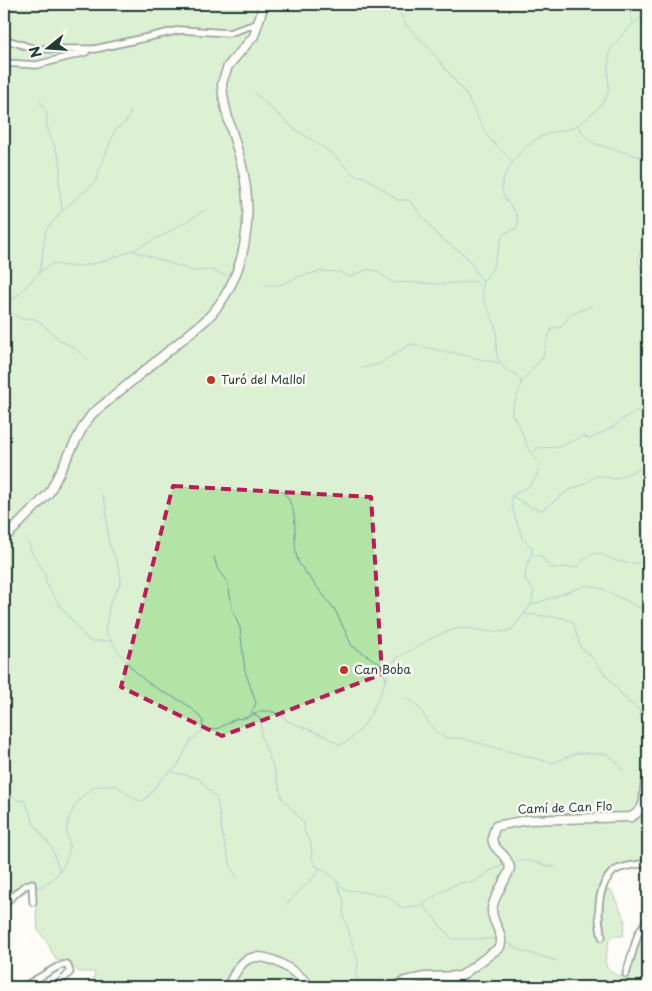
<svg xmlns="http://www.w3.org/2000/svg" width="652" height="991" font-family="'Playpen Sans',sans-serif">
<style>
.green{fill:#b1e4a5;stroke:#68906c}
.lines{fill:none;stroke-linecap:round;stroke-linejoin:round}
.stream{stroke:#6892a8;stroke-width:1}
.street-casing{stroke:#1f3d34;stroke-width:9}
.secondary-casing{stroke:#1f3d34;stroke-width:11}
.street{stroke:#fdfcf7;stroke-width:5.5}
.secondary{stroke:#fdfcf7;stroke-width:8}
.marked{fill:none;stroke:#c2185b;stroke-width:4;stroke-dasharray:10 6;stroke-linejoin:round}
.poi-dot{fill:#c8321e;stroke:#fdfcf7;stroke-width:2}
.labels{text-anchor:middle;stroke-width:5;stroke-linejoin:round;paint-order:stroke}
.poi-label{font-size:12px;fill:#1f3d34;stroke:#fdfcf7;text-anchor:start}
.street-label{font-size:12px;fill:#1f3d34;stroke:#fdfcf7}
</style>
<rect width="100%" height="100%" fill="#fdfcf7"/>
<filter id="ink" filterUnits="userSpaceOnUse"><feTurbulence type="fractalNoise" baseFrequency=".02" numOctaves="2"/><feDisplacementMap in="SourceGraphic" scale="10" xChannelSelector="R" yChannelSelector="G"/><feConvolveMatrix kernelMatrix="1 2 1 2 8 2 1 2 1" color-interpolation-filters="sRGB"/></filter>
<g filter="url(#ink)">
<!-- green -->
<path class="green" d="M4,4H648V224L638,261L645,278V289L648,294V859L627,863L606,873C595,891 592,914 599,934L604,938C606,922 598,905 607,890H611L625,920L623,936H615L609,940L605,961L607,968L617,976H629L636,947L648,922V987H176L172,984L147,987L138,982L128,987H88L95,975L94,972H79L67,961L56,960L46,940L38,931L34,884L31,879L4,902Z"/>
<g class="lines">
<!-- stream -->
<g class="stream">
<path d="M628,4L633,22"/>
<path d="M401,14L406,25L429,48L465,93L488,137L512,161"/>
<path d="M255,93L292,127L333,154L354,175L365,177L398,200H409L439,237L466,256L483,282C478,300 493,312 496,330C498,340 494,349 498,358C500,363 503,367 507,371C536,377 510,399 512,415L520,427L529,451L537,460L540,468L535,479L528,487L512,496"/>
<path d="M578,126L585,136L595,144L648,159"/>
<path d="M63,210L95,182L115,130L127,121L131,111"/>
<path d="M131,250L193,271L211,270L226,276"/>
<path d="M40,271L46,230L62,211L59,181L61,163L46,125L47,113L40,101"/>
<path d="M483,282L492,269L502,237L505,233L517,228C523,205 491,202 506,173C515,155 531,139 550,133C557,131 565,131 572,128C581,124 598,109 604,101C611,91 608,83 608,72C608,65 609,51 613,46C620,36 638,18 648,12"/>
<path d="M265,285H281L298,277L321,271L340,272L350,277L368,269L376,271L392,282L445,284L475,281L481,287"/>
<path d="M4,305C24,295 33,273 53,263C95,279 171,231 207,209"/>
<path d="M4,308L21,319L31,318L39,321L61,341L75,348L88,360"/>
<path d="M361,368L379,364L411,344L499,363"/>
<path d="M521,383L543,357L546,343L552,328L561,327L570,315L591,306"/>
<path d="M532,454L537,448L559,447L583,436L590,439L615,426L627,416L648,406"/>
<path d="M280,488C284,493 289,498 291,504C299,524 291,545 299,564L335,610L352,646L379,663L386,679"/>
<path d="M102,495L106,506L108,540L120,571L121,582L110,603L105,631C118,651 132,673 153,686C173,699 188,700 203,721L202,730"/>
<path d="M512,496L531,507L542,510L568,491L588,482L595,476H603L615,479L639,469L648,468"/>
<path d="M27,539L32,553L45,573L46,583L60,606L89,641H111"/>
<path d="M533,555L541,556L550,568L577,567C601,542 600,559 625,563C633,564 640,563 648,562"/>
<path d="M214,557L218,570L228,583L232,608L240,628L245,671L256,703L251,714"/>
<path d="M531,605L588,585L603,589L648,612"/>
<path d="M525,614L563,618L573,622L581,648L587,652L628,702L639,709L641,719L648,729"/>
<path d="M406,698C425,705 426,730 444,737C448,738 455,738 460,738L552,763L578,753L606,754L614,759L623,771"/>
<path d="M254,714L261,719V736L276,775L282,798L304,823L305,833L311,843L312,859L315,865L331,875L344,889L387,896L402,908L423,905L452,939H498"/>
<path d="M172,772L198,778L217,799L223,838L231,867L237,878"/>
<path d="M4,790L17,800L25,801L34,824L52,848L60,872"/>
<path d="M513,862C528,857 539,865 555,867"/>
<path d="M337,883L344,901L343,914L358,961L356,974L360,987"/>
<path d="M35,888C53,884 66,868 69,850C70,843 68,840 67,834C65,818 79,796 92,788C100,784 107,788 115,785L137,800L144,801L164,776L177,767L191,740L202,731L219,728L235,719L245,718L261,711H270L281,715L288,721L325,736L340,745C371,732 380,689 394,661L399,657C416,648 437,633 456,629C474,626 492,636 511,630L531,605L534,591L525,580L526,568L533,549L522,538L512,506V496"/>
<path d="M286,905L315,876L319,868"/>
<path d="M423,905C437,895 454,879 472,883L490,871L506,864"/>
<path d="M4,910L18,896L31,889"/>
<path d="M504,941L522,951L557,961"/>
</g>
<defs>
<g id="street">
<path d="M4,39L35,49H95L180,30L229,33L259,23"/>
<path d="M4,63L37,65L86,52"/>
<path d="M4,904L23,887L32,883L33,902"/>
<path d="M602,937C597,917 596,886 614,871C623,865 638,865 648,863"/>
<path d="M626,974L638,934L648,918"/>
<path d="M23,987L57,967L67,964L70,972L56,987"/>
</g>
<g id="secondary">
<path d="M4,539L49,493L84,425L92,414L206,320C247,278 255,216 241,162C234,136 223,109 222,83L228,66L254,36L264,4"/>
<path d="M228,987C232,978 237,967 245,961C265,947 299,974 311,987"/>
<path d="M393,987L405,981L425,977L461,976L500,947C505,933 491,923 492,909C494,894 506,882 510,868C506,848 484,851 496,826L527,820L631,817C652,805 639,795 648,777"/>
</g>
</defs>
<!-- street casing -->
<use href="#street" class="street-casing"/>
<!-- secondary casing -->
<use href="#secondary" class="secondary-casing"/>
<!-- street -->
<use href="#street" class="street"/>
<!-- secondary -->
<use href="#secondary" class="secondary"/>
</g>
</g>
<!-- marked area -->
<path d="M0 0H652V991H0ZM173,486L371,497L382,674L222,736L121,687Z" fill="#fdfcf7" fill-opacity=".55" fill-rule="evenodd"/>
<path class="marked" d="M173,486L371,497L382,674L222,736L121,687Z"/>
<!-- markers -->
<g class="poi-dot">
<circle cx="211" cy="380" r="5"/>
<circle cx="344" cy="670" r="5"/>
</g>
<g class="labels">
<!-- poi labels -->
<g class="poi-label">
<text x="221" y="384">Turó del Mallol</text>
<text x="354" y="674">Can Boba</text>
</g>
<!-- street labels -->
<g class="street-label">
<text transform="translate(565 808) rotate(-2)" y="4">Camí de Can Flo</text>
</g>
</g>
<!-- margin -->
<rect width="652" height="991" fill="none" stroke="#fdfcf7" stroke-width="20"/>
<rect x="10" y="10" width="632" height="971" fill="none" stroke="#1f3d34" stroke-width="2" filter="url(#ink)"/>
<!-- north arrow -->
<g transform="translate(48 48) rotate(253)" stroke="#fdfcf7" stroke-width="4" paint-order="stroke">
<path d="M0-4L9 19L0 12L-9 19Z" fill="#1f3d34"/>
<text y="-8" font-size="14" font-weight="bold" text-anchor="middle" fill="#1f3d34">N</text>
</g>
</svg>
